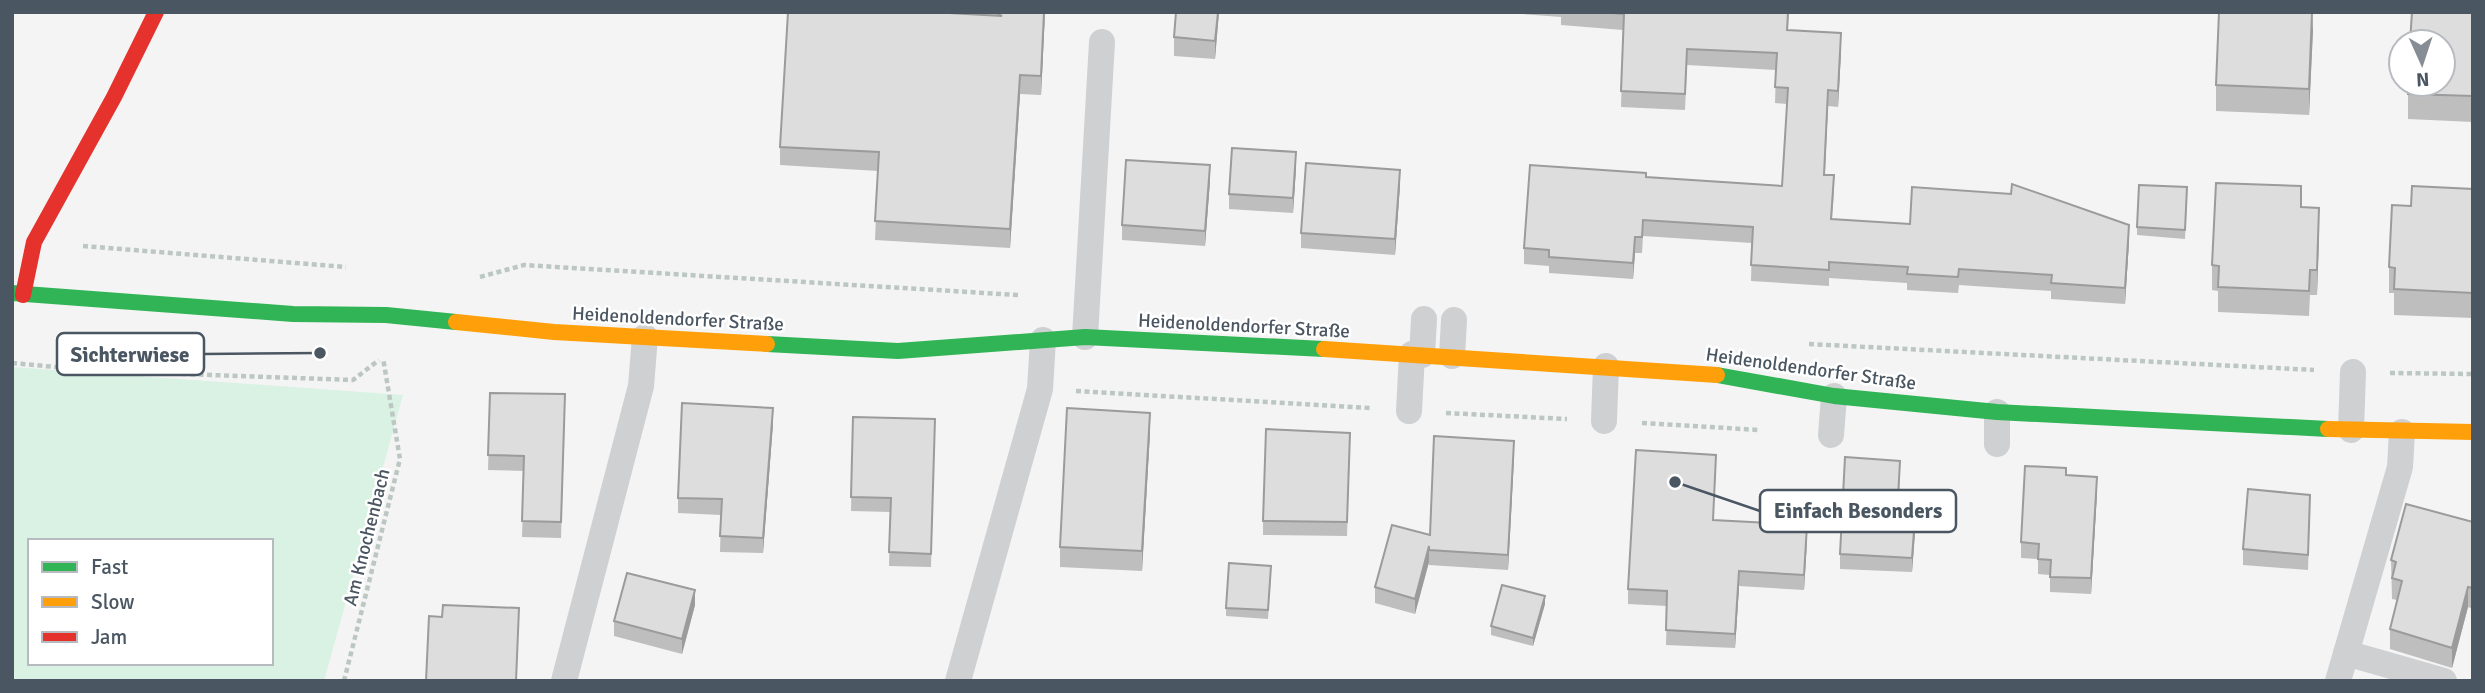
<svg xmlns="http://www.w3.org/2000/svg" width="2485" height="693" font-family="Signika,sans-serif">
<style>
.green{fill:#d9f2e3;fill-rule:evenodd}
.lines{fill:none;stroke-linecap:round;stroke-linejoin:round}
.path{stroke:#bcc7c4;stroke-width:4.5;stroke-dasharray:5 3.5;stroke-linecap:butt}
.lane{stroke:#ced0d2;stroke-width:26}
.fast{stroke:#30b455;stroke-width:16}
.slow{stroke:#ff9f0a;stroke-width:16}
.jam{stroke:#e5322d;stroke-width:16}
.wall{fill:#bebebf}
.shaded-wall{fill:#9b9b9b}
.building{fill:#ddddde;stroke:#9b9b9b;stroke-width:2}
.labels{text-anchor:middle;stroke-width:5;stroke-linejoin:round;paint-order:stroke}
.street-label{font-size:19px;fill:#4a5661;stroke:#fff}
.leader{fill:none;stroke:#4a5661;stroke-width:2.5}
.callout-dot{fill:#4a5661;stroke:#fff;stroke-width:2.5}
.callout{fill:#fff;stroke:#4a5661;stroke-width:2.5}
.callout-label{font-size:21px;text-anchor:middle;font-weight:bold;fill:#4a5661}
</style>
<rect width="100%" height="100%" fill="#f4f4f4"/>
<!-- green -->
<path class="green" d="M12,367L403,395L324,681H12ZM30,541H271V663H30Z"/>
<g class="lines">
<!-- path -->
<g class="path">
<path d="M83,246L346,267"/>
<path d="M480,277L524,265L1018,295"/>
<path d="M1809,344L2314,370"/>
<path d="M12,363L98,371L353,380L379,360"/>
<path d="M2390,373L2473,374"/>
<path d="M1076,391L1371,408"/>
<path d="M1446,413L1567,419"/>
<path d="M1642,423L1759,430"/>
<path d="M344,681L400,459L383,358"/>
</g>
<!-- lane -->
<g class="lane">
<path d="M1085,337L1102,42"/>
<path d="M1422,355L1424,319"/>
<path d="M1452,356L1454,320"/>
<path d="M1409,411L1412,354"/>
<path d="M1604,421L1606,366"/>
<path d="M2351,430L2353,372"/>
<path d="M1831,435L1834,396"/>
<path d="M1997,444V412"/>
<path d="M2346,653L2444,681"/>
<path d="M564,681L641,386L645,337"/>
<path d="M958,681L1040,389L1043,340"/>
<path d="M2338,681L2400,467L2402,432"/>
</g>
<!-- fast -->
<g class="fast">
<path d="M12,293L293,314L386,315L456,322"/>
<path d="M767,344L898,351L1085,337L1324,349"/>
<path d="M1717,375L1834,396L1997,412L2328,429"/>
</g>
<!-- slow -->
<g class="slow">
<path d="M456,322L554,332L767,344"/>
<path d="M1324,349L1717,375"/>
<path d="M2328,429L2473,432"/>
</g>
<!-- jam -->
<path class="jam" d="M23,295L34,242L114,97L156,12"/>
</g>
<!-- wall -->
<g class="wall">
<path d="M961,12H1045L1041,95L1020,94L1010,248L875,240L878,171L780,165V147L965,14Z"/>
<path d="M1219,12L1215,59L1174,56V37Z"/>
<path d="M1496,12H1789L1788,30L1841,50L1838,107L1828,106L1824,175L1834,191L1832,219L2129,241L2125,304L2051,299V291L1959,285L1958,293L1907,290V283L1829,278V286L1751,281L1752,243L1643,236L1642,253H1635L1633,279L1549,273V266L1524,264V248L1646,177L1782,186L1787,104L1775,103L1776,70L1687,65L1685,110L1621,107L1623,30L1561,25V17Z"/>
<path d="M2473,12V122L2408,119V84Z"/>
<path d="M2313,30L2309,115L2216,111V85Z"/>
<path d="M1296,168L1293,213L1229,209V194Z"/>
<path d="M1210,181L1205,246L1122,240V225Z"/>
<path d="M1400,185L1395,255L1301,248V233Z"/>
<path d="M2473,189V318L2394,315V293H2389V267L2411,206Z"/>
<path d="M2187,196L2185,239L2137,235V227Z"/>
<path d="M2301,207L2319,233L2317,295H2310L2309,316L2218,312V291L2212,290V265Z"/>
<path d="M490,393L565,410L561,538L522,537L524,471L488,470Z"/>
<path d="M853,417L935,419L931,567L889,566L890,512L851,511Z"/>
<path d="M773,424L763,553L720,552L721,515L678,513V498Z"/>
<path d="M1150,433L1142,571L1060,567V547Z"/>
<path d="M1350,447L1347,536L1263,535V521Z"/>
<path d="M1514,456L1508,570L1429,565V562L1415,614L1375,603V587Z"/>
<path d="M1716,469L1713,520L1807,540L1804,590L1739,586L1735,648L1666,645L1667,606L1628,604V589Z"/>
<path d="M1900,475L1898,516L1915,532L1912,572L1840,569V554Z"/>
<path d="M2066,475L2097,492L2091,594L2050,592V575L2038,574V559L2021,558V542Z"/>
<path d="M2310,511L2308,570L2243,565V549Z"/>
<path d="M2473,522V609L2468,607L2452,668L2390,649V629L2397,600L2392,599L2391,560Z"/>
<path d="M1271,574L1268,619L1226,616V608Z"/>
<path d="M1545,604L1533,646L1491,635V626Z"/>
<path d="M695,605L682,654L614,636V621Z"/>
</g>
<!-- shaded-wall -->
<g class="shaded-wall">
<path d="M1044,12H1045L1041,95V76Z"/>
<path d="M1218,12H1219L1215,59V41Z"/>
<path d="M2312,12L2313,30L2309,115V89Z"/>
<path d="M1841,33V50L1838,107V91Z"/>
<path d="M1020,75V94L1010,248V229Z"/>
<path d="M1828,90V106L1824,191V175Z"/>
<path d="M1296,152V168L1293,213V198Z"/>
<path d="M1210,165V181L1205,246V231Z"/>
<path d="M1400,170V185L1395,255V239Z"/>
<path d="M2319,208V233L2317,295V270Z"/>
<path d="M2129,225V241L2125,304V288Z"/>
<path d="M1635,237V253L1633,279V263Z"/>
<path d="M773,408V424L763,553V538Z"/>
<path d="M1150,413V433L1142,571V551Z"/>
<path d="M1514,441V456L1508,570V555Z"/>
<path d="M2097,477V492L2091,594V578Z"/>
<path d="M1915,517V532L1912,572V558Z"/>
<path d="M1807,525V540L1804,590V575Z"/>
<path d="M1429,546V562L1415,614V599Z"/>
<path d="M1739,571V586L1735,648V634Z"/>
<path d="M2468,587V607L2452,668V648Z"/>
<path d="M695,590V605L682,654V639Z"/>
<path d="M1545,596V604L1533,646V638Z"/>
</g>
<!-- building -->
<g class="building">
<path d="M788,12H931L1002,16L995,12H1044L1041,76L1020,75L1010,229L875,221L879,152L780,147Z"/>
<path d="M1176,12H1218L1215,41L1174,37Z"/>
<path d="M1602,12H1788L1787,30L1841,33L1838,91L1828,90L1824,175H1834L1831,219L1910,224L1912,187L2011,194L2012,184L2129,225L2125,288L2051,283L2052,275L1959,269L1958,277L1907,274L1908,267L1829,262V270L1751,265L1753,227L1643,220L1642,237H1635L1633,263L1549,257V250L1524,248L1530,165L1646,173V177L1782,186L1788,88L1775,87L1777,53L1687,49L1685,94L1621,91L1624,14Z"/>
<path d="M2219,12H2312L2309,89L2216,85Z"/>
<path d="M2412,12H2473V96L2408,94V84H2443V42H2410Z"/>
<path d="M1232,148L1296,152L1293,198L1229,194Z"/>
<path d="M1126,160L1210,165L1205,231L1122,225Z"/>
<path d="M1306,163L1400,170L1395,239L1301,233Z"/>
<path d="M2216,183L2301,186V207L2319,208L2317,270H2310L2309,291L2218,287L2219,266L2212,265Z"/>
<path d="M2139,185L2187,187L2185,230L2137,227Z"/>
<path d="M2412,186L2473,189V293L2394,289L2395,268L2389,267L2392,205L2411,206Z"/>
<path d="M490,393L565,394L561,522L522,521L524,456L488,455Z"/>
<path d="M682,403L773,408L763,538L720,536L722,499L678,498Z"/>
<path d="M1067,408L1150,413L1142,551L1060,547Z"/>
<path d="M853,417L935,419L931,554L889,552L891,498L851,497Z"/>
<path d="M1266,429L1350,433L1347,522L1263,521Z"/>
<path d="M1434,436L1514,441L1508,555L1429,550V546L1415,599L1375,587L1392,525L1430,535Z"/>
<path d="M1636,450L1716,455L1713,520L1807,525L1804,575L1739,571L1735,634L1666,630L1667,591L1628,589Z"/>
<path d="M1845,457L1900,461L1897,516L1915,517L1912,558L1840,554Z"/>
<path d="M2025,466L2066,468V475L2097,477L2091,578L2050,577L2051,560L2038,559L2039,544L2021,542Z"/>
<path d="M2248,489L2310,495L2308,555L2243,549Z"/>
<path d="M2406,504L2473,522V588L2468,587L2452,648L2390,629L2402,581L2392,578L2396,562L2391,560Z"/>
<path d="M1229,563L1271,566L1268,610L1226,608Z"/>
<path d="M627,573L695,590L682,639L614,621Z"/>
<path d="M1502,585L1545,596L1533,638L1491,626Z"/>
<path d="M443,605L519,608L516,681H426L429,616L442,617Z"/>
</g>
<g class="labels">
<!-- street labels -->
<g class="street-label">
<text transform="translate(678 318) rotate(3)" y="7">Heidenoldendorfer Straße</text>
<text transform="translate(1244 325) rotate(3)" y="7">Heidenoldendorfer Straße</text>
<text transform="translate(1811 368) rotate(8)" y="7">Heidenoldendorfer Straße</text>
<text transform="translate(366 537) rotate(-76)" y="7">Am Knochenbach</text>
</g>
</g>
<!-- callouts -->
<path class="leader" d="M320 353L204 354M1675 482L1760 511"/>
<g class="callout-dot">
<circle cx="320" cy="353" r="7"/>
<circle cx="1675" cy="482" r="7"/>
</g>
<g class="callout">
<rect x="57" y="333" width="147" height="42" rx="7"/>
<rect x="1760" y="490" width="196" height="42" rx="7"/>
</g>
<g class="callout-label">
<text x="130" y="362">Sichterwiese</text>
<text x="1858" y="518">Einfach Besonders</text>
</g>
<!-- border -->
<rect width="2485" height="693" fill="none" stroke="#4a5661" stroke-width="28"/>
<!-- legend -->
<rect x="28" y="539" width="245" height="126" fill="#ffffff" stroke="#b7bbc0" stroke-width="2"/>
<rect x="42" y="562" width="35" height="10" fill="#30b455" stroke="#b7bbc0" stroke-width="2"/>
<text x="91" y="574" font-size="21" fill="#4a5661">Fast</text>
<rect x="42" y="597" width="35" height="10" fill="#ff9f0a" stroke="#b7bbc0" stroke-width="2"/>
<text x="91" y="609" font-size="21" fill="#4a5661">Slow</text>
<rect x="42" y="632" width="35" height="10" fill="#e5322d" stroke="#b7bbc0" stroke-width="2"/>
<text x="91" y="644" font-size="21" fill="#4a5661">Jam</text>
<!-- north arrow -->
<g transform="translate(2422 63) rotate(177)"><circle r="33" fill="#ffffff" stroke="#b7bbc0" stroke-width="2"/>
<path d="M0-5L12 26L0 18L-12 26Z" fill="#868d94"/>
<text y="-10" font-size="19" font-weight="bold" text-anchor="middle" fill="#4a5661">N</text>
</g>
</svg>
